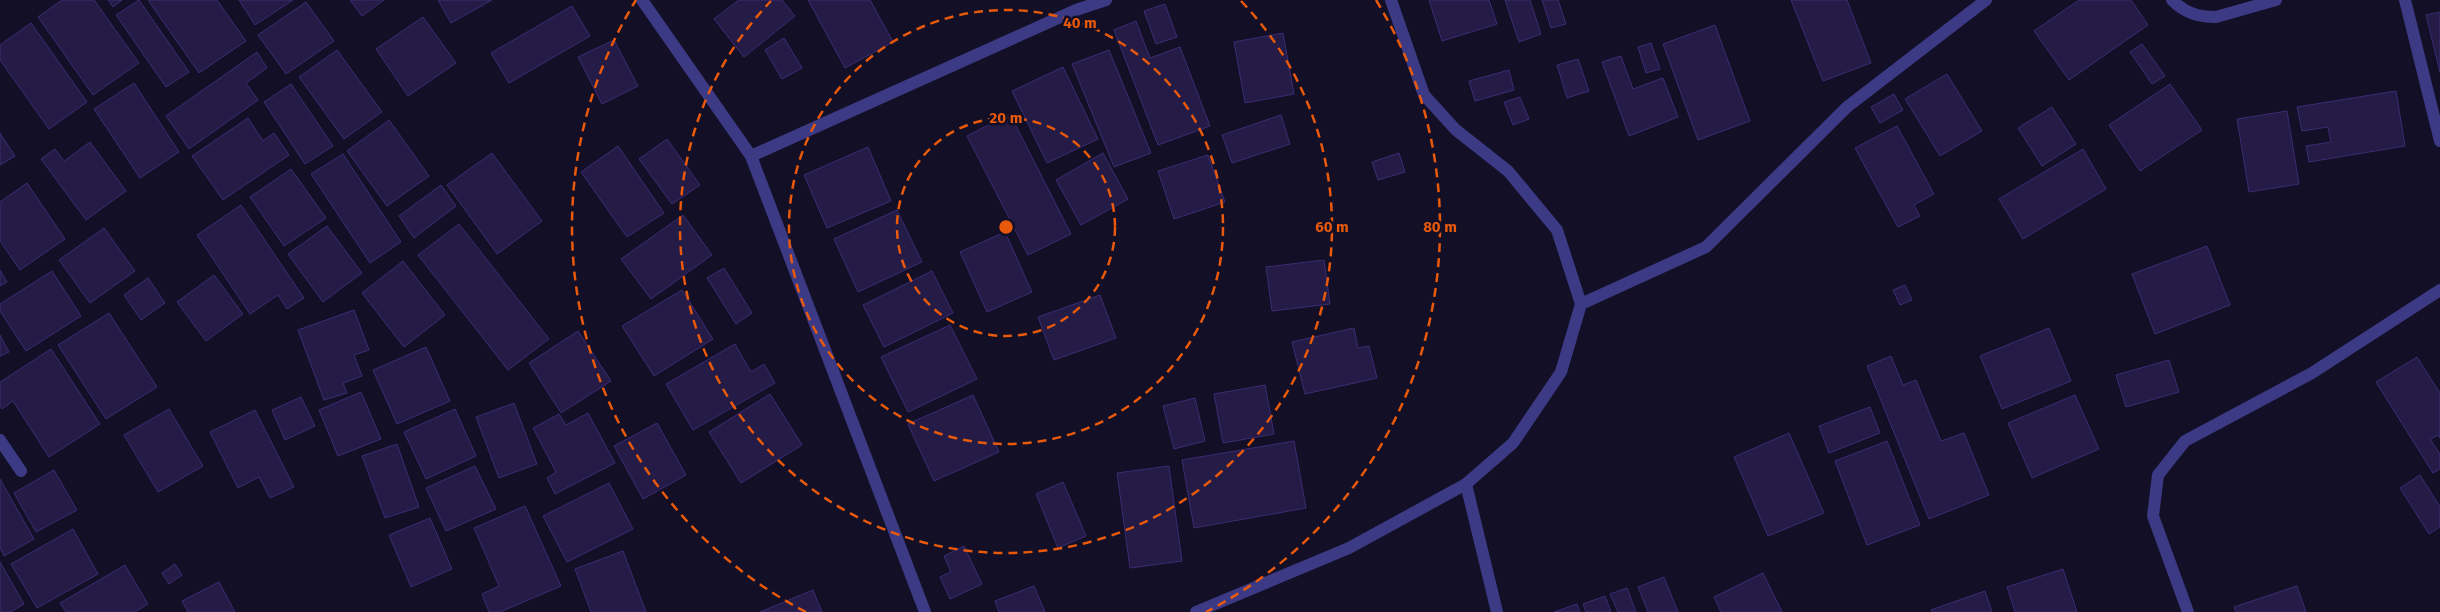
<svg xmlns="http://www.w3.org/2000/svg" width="2440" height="612" font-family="'Fira Sans',sans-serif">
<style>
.building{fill:#241b47;stroke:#3b2d73}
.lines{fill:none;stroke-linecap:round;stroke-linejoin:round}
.minor{stroke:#3d3a85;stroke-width:12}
.ring{fill:none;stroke:#e8590c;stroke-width:2.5;stroke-dasharray:9 6}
.centre{fill:#e8590c;stroke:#130f26;stroke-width:2.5}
.ring-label{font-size:15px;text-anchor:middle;font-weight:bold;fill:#e8590c;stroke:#130f26;stroke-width:5;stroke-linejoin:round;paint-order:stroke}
</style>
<rect width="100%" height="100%" fill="#130f26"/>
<!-- building -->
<g class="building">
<path d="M62,0H94L139,63L93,95L38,17Z"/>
<path d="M108,0H122L113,7Z"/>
<path d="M139,0L189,72L166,87L116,15Z"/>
<path d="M148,0H217L246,41L199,73Z"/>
<path d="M239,0H293L255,25Z"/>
<path d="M350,0H384L362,16Z"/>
<path d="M438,0H492L451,23Z"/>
<path d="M739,0H782L795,16L744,57L714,19Z"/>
<path d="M808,0H870L893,42L845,68Z"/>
<path d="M1429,0H1489L1497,24L1442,41Z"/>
<path d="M1505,0H1530L1541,34L1519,42Z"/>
<path d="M1542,0H1558L1566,24L1551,28Z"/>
<path d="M1791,0H1847L1871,63L1823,81Z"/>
<path d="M2079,0H2131L2148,25L2069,80L2034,31Z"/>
<path d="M306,2L334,41L286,74L258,35Z"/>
<path d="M1165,4L1177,37L1156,44L1144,11Z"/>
<path d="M572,6L590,36L509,83L491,53Z"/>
<path d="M2440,12V72L2426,15Z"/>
<path d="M423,17L456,63L408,96L376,49Z"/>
<path d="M1136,21L1150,58L1180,47L1210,126L1158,145L1114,30Z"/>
<path d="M31,23L87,102L49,129L0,60V45Z"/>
<path d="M1715,25L1750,121L1698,140L1663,44Z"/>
<path d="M1283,33L1294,94L1245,103L1234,42Z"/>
<path d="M784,38L802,68L782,79L765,50Z"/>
<path d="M614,40L638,86L602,104L578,57Z"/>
<path d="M1651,43L1660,69L1646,73L1638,47Z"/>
<path d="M2142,44L2165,76L2152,84L2130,52Z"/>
<path d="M337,50L382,112L344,139L299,77Z"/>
<path d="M1109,50L1151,153L1114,167L1072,64Z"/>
<path d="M257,52L267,68L246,83L258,100L189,149L166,116Z"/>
<path d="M1621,56L1633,89L1663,78L1678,117L1629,136L1602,62Z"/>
<path d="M1578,59L1589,91L1567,98L1557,65Z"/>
<path d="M1063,67L1098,139L1047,163L1012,91Z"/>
<path d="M1509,70L1514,90L1475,101L1469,81Z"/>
<path d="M1947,74L1982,131L1940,156L1905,99Z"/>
<path d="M134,83L179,152L140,178L94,109Z"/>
<path d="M291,84L333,146L305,164L264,102Z"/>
<path d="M2170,84L2202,130L2140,171L2109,125Z"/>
<path d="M2396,91L2405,146L2309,162L2306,146L2331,142L2328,127L2302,131L2297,107Z"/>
<path d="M1894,94L1903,110L1880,123L1871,107Z"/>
<path d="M1520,97L1529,119L1513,125L1504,102Z"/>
<path d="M2052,107L2076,144L2042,166L2018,128Z"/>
<path d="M2287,111L2299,184L2249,192L2237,119Z"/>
<path d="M1010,114L1071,234L1028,255L967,136Z"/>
<path d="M1281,115L1290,144L1232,163L1222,135Z"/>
<path d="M248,118L263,141L274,133L289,155L223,200L192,156Z"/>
<path d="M389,120L429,176L387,206L347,151Z"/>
<path d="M1897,126L1934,194L1914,205L1920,216L1898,227L1855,148Z"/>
<path d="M0,133L15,156L0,165Z"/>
<path d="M667,139L700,185L672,204L639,159Z"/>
<path d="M90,142L126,191L86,220L41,159L55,149L64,161Z"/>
<path d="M618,146L664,213L627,237L581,172Z"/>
<path d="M868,147L891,201L827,228L804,175Z"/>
<path d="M2083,149L2106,189L2023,239L1999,199Z"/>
<path d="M492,153L542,221L497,254L447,185Z"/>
<path d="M1103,153L1128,199L1081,225L1056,180Z"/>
<path d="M1399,153L1405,172L1378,180L1372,162Z"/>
<path d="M343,154L401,242L370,263L311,174Z"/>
<path d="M1208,155L1225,202L1174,219L1158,171Z"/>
<path d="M291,169L326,218L284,246L250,197Z"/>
<path d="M27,183L65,239L20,270L0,241V202Z"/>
<path d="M441,185L456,206L414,238L399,216Z"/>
<path d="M241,205L304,298L287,309L278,295L250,314L197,235Z"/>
<path d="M897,210L922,262L858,292L834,239Z"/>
<path d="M683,215L712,255L651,299L621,259Z"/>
<path d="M459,224L549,339L508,370L418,255Z"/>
<path d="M327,226L362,273L323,302L288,254Z"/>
<path d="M104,228L135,271L90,303L59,260Z"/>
<path d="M1005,232L1032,292L987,312L960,252Z"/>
<path d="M2207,246L2230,305L2155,334L2132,274Z"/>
<path d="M1324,260L1330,304L1272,311L1266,267Z"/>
<path d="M403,261L445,315L404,347L362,293Z"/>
<path d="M724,268L752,313L736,324L707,278Z"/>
<path d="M0,270L7,282L0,286Z"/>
<path d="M52,271L81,316L26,351L0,311V304Z"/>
<path d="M932,271L953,313L884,347L863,305Z"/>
<path d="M214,275L243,314L206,341L177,302Z"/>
<path d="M148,278L165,303L141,320L124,295Z"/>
<path d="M1905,285L1912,300L1900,305L1893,290Z"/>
<path d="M682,290L713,339L654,376L622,326Z"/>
<path d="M1100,295L1116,338L1054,360L1038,317Z"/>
<path d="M354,310L369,350L354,355L362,376L343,383L347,393L324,400L298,330Z"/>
<path d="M109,313L157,387L106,419L58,345Z"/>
<path d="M950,325L977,379L908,412L881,357Z"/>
<path d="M1354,328L1358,348L1369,346L1377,378L1305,394L1292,342Z"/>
<path d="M2049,328L2071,381L2002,409L1980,356Z"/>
<path d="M578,331L611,381L561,413L529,363Z"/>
<path d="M0,335L9,352L0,356Z"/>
<path d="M735,344L751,372L764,364L775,383L693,430L666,384Z"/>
<path d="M426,347L450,401L397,424L373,370Z"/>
<path d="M51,349L100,424L49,457L13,401L2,409L0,406V382Z"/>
<path d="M1891,356L1903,385L1916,380L1941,441L1964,433L1989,495L1929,519L1867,366Z"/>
<path d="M2417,357L2440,393V438L2438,435L2430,439L2440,454V469L2433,473L2376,382Z"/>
<path d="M2169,360L2179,392L2126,407L2116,375Z"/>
<path d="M1265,385L1274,434L1223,443L1214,394Z"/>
<path d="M361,392L381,439L338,456L319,410Z"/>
<path d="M770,394L802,445L741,483L709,432Z"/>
<path d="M973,395L999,452L934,481L908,424Z"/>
<path d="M2075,395L2099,449L2032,478L2008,423Z"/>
<path d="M301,397L315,426L285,440L272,410Z"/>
<path d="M1195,398L1205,441L1174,449L1163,406Z"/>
<path d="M514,403L537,464L499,478L476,417Z"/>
<path d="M1870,407L1880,433L1829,453L1819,426Z"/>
<path d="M169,409L203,466L158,492L124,435Z"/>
<path d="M455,409L476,456L426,479L404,432Z"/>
<path d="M255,410L294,487L270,498L259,477L238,488L210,432Z"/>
<path d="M588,413L615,463L555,494L547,478L556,472L533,428L559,414L566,425Z"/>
<path d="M657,423L686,475L643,499L614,446Z"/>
<path d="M1789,433L1824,513L1768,536L1734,457Z"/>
<path d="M1294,441L1306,508L1194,528L1182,460Z"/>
<path d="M1887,441L1920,525L1867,545L1835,461Z"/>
<path d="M397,444L419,507L385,518L362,456Z"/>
<path d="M475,466L496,509L446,531L426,488Z"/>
<path d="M1169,466L1182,561L1130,568L1117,473Z"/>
<path d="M54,470L77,510L36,532L14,493Z"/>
<path d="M2420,475L2440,507V527L2429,534L2400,488Z"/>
<path d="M0,479L34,539L4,556L0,548Z"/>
<path d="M1063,482L1086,536L1058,548L1036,494Z"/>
<path d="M609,483L633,529L567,562L543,516Z"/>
<path d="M525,506L561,586L500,612H489L482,594L499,586L474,528Z"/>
<path d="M430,518L452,569L411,587L389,535Z"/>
<path d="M73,529L98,574L37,608L11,564Z"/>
<path d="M964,546L982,584L950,599L940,577L951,572L944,556Z"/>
<path d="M623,551L646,612H591L575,569Z"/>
<path d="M0,562L24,604L11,612H0Z"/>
<path d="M175,564L182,575L169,584L162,573Z"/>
<path d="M125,565L148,604L135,612H66L60,603Z"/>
<path d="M2063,569L2077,612H2015L2007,587Z"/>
<path d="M1763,573L1782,612H1721L1714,597Z"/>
<path d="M1664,577L1678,612H1648L1638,587Z"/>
<path d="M219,582L235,612H188L182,601Z"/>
<path d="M1034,586L1045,612H999L995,601Z"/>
<path d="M2297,586L2306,612H2236L2234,607Z"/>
<path d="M1627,588L1636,612H1618L1610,594Z"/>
<path d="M813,590L822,612H760Z"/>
<path d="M1985,591L1992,612H1932L1931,610Z"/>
<path d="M1605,596L1611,612H1586L1583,604Z"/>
<path d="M1577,604L1580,612H1554Z"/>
</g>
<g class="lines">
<!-- minor -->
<g class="minor">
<path d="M642,0L751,156L925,612"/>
<path d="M2172,0C2185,13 2198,17 2216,17L2276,0"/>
<path d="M2405,0L2440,141"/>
<path d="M751,156L1076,10L1106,0"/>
<path d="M1581,304L1706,247L1847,107L1986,0"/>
<path d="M0,440L21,471"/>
<path d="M1466,484L1497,612"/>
<path d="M1196,612L1349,548L1466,484L1513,443L1561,372L1581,304L1557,230L1508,171L1456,130L1424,95L1391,0"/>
<path d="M2188,612L2153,516L2158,475L2185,441L2312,373L2440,290"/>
</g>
</g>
<!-- distance rings -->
<g class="ring">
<circle cx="1006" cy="227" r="109"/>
<circle cx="1006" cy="227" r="217"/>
<path d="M1241 1A326 326 0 1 1 771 1"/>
<path d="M806 612A434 434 0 0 1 636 0M1376 0A434 434 0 0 1 1206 612"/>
</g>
<circle cx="1006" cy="227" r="8" class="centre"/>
<g class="ring-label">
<text x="1080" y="28">40 m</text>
<text x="1006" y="123">20 m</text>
<text x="1332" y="232">60 m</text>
<text x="1440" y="232">80 m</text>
</g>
</svg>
